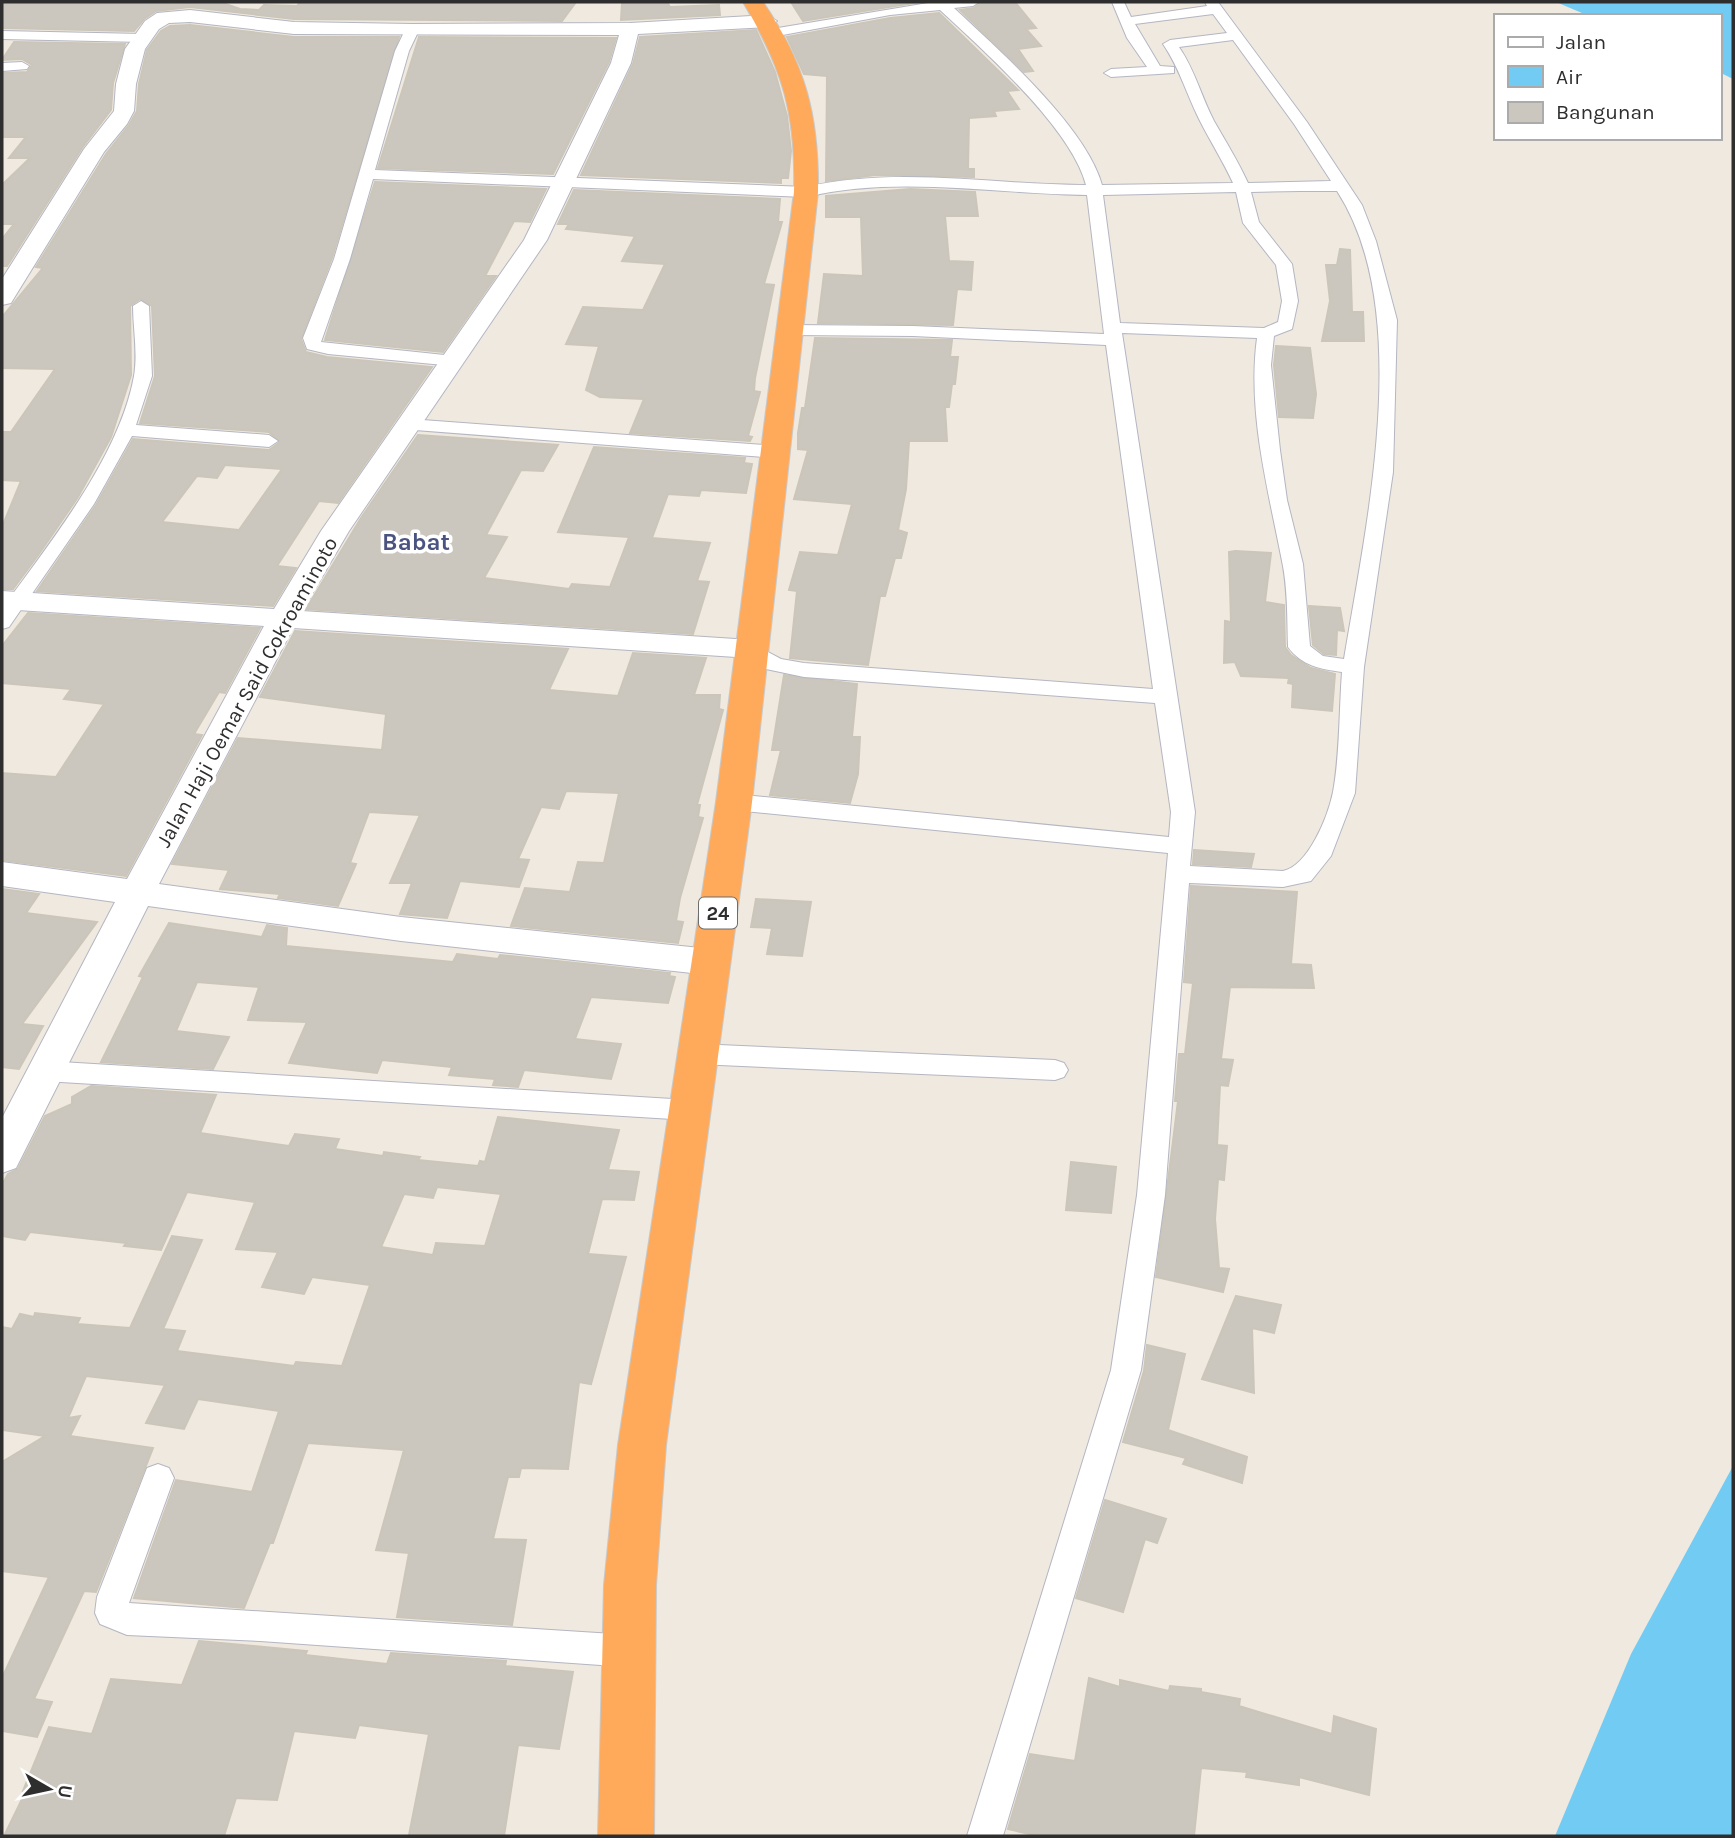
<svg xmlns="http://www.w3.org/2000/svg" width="1735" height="1838" font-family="Karla,sans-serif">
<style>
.water{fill:#71cbf3}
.building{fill:#cbc7be;stroke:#cbc6b9;stroke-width:2;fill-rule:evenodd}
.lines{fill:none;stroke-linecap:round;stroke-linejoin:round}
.street-casing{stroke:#b4b6c1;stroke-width:2}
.secondary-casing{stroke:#b4b6c1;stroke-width:2}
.highway-casing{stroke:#c9c9c9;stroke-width:2}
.street{fill:#fff;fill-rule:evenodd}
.secondary{fill:#fff;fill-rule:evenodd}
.highway{fill:#ffa95b;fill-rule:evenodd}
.labels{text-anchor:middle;stroke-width:7;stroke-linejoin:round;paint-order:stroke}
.shield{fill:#fff;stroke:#6d6d6d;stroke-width:2}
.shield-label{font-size:19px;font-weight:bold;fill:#2e2e2e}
.street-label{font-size:21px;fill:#2e2e2e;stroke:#fff}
.quarter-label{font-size:24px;font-weight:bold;fill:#4b5381;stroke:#fff}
</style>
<rect width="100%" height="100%" fill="#efe9e0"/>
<!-- water -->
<g class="water">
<path d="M1556,2H1733V79L1719,72V16H1589Z"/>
<path d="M1733,1466V1836H1555L1631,1654Z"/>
</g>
<!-- building -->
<g class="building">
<path d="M19,2H220L240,9L259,10L264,5L297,6L300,2H576L562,21L294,19L190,7L156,11L144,19L134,31L2,28V3Z"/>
<path d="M622,2H667L670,7L719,5L720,15L621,20Z"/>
<path d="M791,2H920L803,21Z"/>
<path d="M981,2H1015L1036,28L1026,29L1041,46L1018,49L1033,71L1024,72L960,10L974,8Z"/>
<path d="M939,13L1018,90L1007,91L1019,109L994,111L996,116L969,118L968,169H974V177L875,175L826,181L827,76L804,74L787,37L890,18Z"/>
<path d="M190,25L294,37H399L332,258L301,339L306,352L327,357L432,367L338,503L319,501L277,566L296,568L273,606L37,591L96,505L133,439L269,450L280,442L269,432L140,423L155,376L152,306L140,299L130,306L131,375L111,437L78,497L39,554L13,589H2V527L21,481L2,480V432H11L55,369L2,368V317L43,268L36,267L106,154L129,125L137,111L139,84L147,50L161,31L170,26ZM225,465L282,469L239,530L162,522L197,476L217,478Z"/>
<path d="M756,30L775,72L787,116L791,151L788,178H781V183L581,175L633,64L640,37Z"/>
<path d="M419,37L616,38L609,62L553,174L378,168Z"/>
<path d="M14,42L125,44L113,83L111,110L82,148L7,266H2V239L14,224H2V185L30,158H9L26,137H2V73L27,72L32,65L22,59L2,60Z"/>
<path d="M375,182L546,189L530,222L514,221L485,276H496L443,352L325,340Z"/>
<path d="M910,189L975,192L978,216H945L949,261L973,262L971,290L957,289L953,325L818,323L824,274L863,276L861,217H826V196Z"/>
<path d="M574,190L780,199L778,222H782L764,284L774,285L755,378L754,391L760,392L748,436L752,437L750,441L630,433L644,399L600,397L586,390L599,346L566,344L583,307L643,310L665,264L622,261L635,236L566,229L569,224H558Z"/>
<path d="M1340,249L1350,250L1352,312H1363L1364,341H1322L1330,301L1326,265H1337Z"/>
<path d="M815,338L952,340L950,357H958L955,384H952L949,407H945L947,441H909L906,489L898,530L907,533L901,558H895L885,596H880L868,665L790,658L797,591L789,590L800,552L838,555L852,504L794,499L808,450L798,449V433L802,408H805Z"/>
<path d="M1276,346L1310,348L1316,394L1313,418L1279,417L1274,365Z"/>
<path d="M418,435L558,445L543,471L521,470L486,535L507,537L484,578L569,589L572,584L610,587L629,537L558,532L594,447L745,458L744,463L752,464L746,493L701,490L699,496L668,494L652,538L710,543L697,581L709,582L693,634L306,609L361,518Z"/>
<path d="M1235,551L1271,553L1265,602L1284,605L1285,647L1291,655L1311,668L1335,674L1332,711L1292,707L1293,684L1288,683L1289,678L1241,676L1235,662L1224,663L1225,621L1231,622L1229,552Z"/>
<path d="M1309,606L1340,608L1344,631L1337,630L1336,655L1324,654L1313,645Z"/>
<path d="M28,613L260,628L225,693L219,692L194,734L202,735L126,876L2,860V773L56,777L104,704L64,699L71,689L2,683V646Z"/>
<path d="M295,631L568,649L549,690L618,696L633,653L706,658L694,695H720L719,709L723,710L697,805H700L698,817L703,818L680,898L676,921L683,922L678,943L511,926L525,888L570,892L578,862L604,863L619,793L566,791L559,809L541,807L518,859L529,860L519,887L460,881L447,918L400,914L412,883H390L420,815L369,812L350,863L356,864L338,906L278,898L280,894L220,889L229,870L172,864L238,738L382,750L386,714L260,697Z"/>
<path d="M784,675L857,684L852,737H860L858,774L850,803L770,795L781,750H772Z"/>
<path d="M1194,850L1254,854L1251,867L1193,864Z"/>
<path d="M1191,886L1297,892L1291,964L1311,965L1314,988L1230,987L1221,1059L1233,1060L1228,1086L1220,1085L1217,1145L1227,1146L1224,1180L1218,1179L1215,1219L1219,1268L1229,1269L1223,1292L1156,1277L1178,1101H1175L1179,1054H1185L1193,983L1184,982Z"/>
<path d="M2,889L39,894L26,913L97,922L22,1024L43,1026L19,1069L2,1067Z"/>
<path d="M756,899L811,902L802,956L767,954L772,928L751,927Z"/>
<path d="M169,923L262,937L267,925L287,928L286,946L453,962L457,954L498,959L500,955L670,973L669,976L675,977L668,1003L591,997L575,1039L621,1044L611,1079L524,1070L518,1087L493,1085L495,1079L449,1075L452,1067L382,1060L377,1073L289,1063L307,1022L248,1020L259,987L197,982L176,1031L229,1037L213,1069L101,1062L143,977L139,976Z"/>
<path d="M91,1086L216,1095L200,1133L289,1146L295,1134L339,1139L335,1149L383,1156L384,1152L420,1157L418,1160L478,1166L480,1161L485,1162L498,1117L619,1130L608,1170L639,1172L634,1200L602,1199L588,1254L626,1257L591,1384L579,1382L568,1469L521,1468L519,1477H508L493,1539L526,1540L512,1625L397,1617L409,1553L376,1550L404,1450L308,1443L273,1543H270L244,1608L134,1598L176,1480L252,1492L279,1411L198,1399L184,1429L146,1423L165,1385L86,1376L68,1418L80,1416L70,1436L153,1448L96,1592L84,1591L34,1699L52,1702L37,1737L2,1731V1678L49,1577L2,1571V1462L45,1436L2,1430V1327L12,1329L20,1314L34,1317L35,1313L80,1318L77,1324L130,1328L172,1236L202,1240L163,1329L185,1331L177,1351L294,1366L296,1362L342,1366L370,1285L312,1277L304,1294L262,1287L278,1252L236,1249L255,1202L187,1192L161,1250L124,1246L126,1243L30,1232L25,1240L2,1236V1185L8,1174L18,1169L45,1116L72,1104V1097ZM437,1187L501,1194L485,1246L436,1243L433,1255L381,1247L404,1194L433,1198Z"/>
<path d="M1071,1162L1116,1167L1111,1213L1066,1210Z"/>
<path d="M1236,1296L1281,1305L1274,1333L1252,1328L1254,1393L1202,1379Z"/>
<path d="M1147,1345L1185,1354L1168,1430L1247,1457L1242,1483L1183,1464L1186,1458L1123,1442L1144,1371Z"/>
<path d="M1105,1500L1166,1519L1157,1543L1145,1539L1123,1612L1076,1598Z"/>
<path d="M199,1641L307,1651L305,1655L387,1664L391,1653L506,1661L505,1666L573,1672L559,1749L518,1745L504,1836L409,1835L429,1734L359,1725L355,1738L294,1731L277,1800L236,1798L224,1836H4L26,1791H23L49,1727L92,1734L111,1679L182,1685Z"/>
<path d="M1089,1678L1120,1687V1680L1169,1691L1170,1686L1201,1689V1692L1240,1699L1239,1706L1332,1734L1334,1716L1376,1729L1369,1795L1299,1777V1785L1246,1777L1247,1772L1201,1768L1194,1836H1038L1008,1829L1030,1754L1075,1761Z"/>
</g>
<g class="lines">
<defs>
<g id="street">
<path d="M934,2H979L973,6L954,8C999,50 1086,127 1102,185L1233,183C1223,161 1210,141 1199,119C1186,93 1180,69 1163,44L1170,40L1227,33L1213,14L1135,24L1160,66L1174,67V73L1111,77L1104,73L1111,69L1147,67L1127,38L1112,2H1124L1131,17L1207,6L1205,2H1218L1307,122L1362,205L1376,241L1397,320L1393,472L1364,667L1355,793L1331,856L1311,881L1283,887L1189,883L1165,1195L1141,1370L1003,1836H967L1111,1370L1137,1195L1168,853L734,810L726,807L722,802L726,797L734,794L1169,837L1171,812L1155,703L804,677L766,669L740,649L751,643L781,659L804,663L1153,689L1106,345L913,336L790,335L781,330L790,325L913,326L1104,334L1087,195C994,194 897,175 806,197L373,179L350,259L321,342L454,356L463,361L454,366L328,354L307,349L303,338L334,259L395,51L405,30L412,26L419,30L409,51L375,170L806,187C897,166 994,185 1086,185C1071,128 984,51 940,10L890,15L772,37L765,33L772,29ZM1233,40L1294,124L1331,181L1248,183C1238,161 1226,142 1214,121C1201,96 1195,70 1179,47ZM1300,191H1337C1415,311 1366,525 1344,659L1323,656L1310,646L1303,564L1287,500L1280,450L1271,365L1274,336L1292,329L1298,301L1292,264L1259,222L1251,192ZM1236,192L1243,223L1276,265L1282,301L1278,322L1264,328L1120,323L1103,195ZM1122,333L1257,338C1247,412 1268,489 1282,561C1288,589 1287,619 1288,647C1302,666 1320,669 1342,672C1339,711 1340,754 1333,792C1328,817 1308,866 1283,871L1190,866L1195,812Z"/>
<path d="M2,31L143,34L150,38L143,42L2,39Z"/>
<path d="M22,62L29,66L27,69L2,71V63Z"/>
<path d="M141,301L149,306L152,376L136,425L269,435L278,441L269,447L132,436L94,504L9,627L2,629V609C50,542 119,458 134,376C138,353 133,329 133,306Z"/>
<path d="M409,419L776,446L785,452L776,458L402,429L400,425Z"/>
<path d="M697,1044L1055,1060L1064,1063L1068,1070L1064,1077L1055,1080L697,1064L688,1061L684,1054L688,1047Z"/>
<path d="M44,1061L689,1100L698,1103L702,1110L698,1117L689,1120L44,1081L35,1078L31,1071L35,1064Z"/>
<path d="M158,1464L169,1468L174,1478L129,1603L629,1635L641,1640L646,1651L641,1662L629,1667L260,1641L127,1635L100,1624L95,1613L97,1597L147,1468Z"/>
</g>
<path id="secondary" d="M190,10L294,22L412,24L630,23L767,15L777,21L767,27L638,34L631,63L547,240L349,531L302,611L751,640L762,642L766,649L762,656L751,658L293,628L159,884L401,917L710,949L723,953L728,962L723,971L710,975L401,941L148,906L16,1168L2,1173V1118L115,902L2,886V862L127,879L264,626L2,609V591L274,609L321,531L524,240L611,63L619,35L294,34L190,22L169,23L159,29L145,49L136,84L134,111L127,124L104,152L11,303L2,305V279L84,149L114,111L116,84L125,49L145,21L157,13Z"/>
<path id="highway" d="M743,2H763C806,65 819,117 818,192L752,802L666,1445L656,1585L654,1836H598L604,1585L618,1445L716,802L794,192C796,113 783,70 743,2Z"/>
</defs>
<!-- street casing -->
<use href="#street" class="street-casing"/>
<!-- secondary casing -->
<use href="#secondary" class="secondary-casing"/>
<!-- highway casing -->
<use href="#highway" class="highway-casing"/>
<!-- street -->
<use href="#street" class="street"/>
<!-- secondary -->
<use href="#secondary" class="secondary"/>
<!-- highway -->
<use href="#highway" class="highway"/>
</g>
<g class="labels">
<!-- shield labels -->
<rect class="shield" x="699" y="897.5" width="38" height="31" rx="5"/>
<g class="shield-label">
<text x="718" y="920">24</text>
</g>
<!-- street labels -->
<g class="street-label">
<text transform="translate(247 692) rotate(-61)" y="7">Jalan Haji Oemar Said Cokroaminoto</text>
</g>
<!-- quarter labels -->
<g class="quarter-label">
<text x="416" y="550">Babat</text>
</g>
</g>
<!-- border -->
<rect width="1735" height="1838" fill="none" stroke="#2e2e2e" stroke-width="7"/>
<!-- legend -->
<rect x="1494" y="14" width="228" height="126" fill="#ffffff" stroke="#ababab" stroke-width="2"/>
<rect x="1508" y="37" width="35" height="10" fill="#ffffff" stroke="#ababab" stroke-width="2"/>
<text x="1556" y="49" font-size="21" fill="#2e2e2e">Jalan</text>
<rect x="1508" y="66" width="35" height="21" fill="#71cbf3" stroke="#ababab" stroke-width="2"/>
<text x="1556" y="84" font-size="21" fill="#2e2e2e">Air</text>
<rect x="1508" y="102" width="35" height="21" fill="#cbc7be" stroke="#ababab" stroke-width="2"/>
<text x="1556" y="119" font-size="21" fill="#2e2e2e">Bangunan</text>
<!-- north arrow -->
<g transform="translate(49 1789) rotate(99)" stroke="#ffffff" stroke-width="5" paint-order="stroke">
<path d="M0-5L12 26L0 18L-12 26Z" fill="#2e2e2e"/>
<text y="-10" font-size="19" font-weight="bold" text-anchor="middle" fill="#2e2e2e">U</text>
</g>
</svg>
